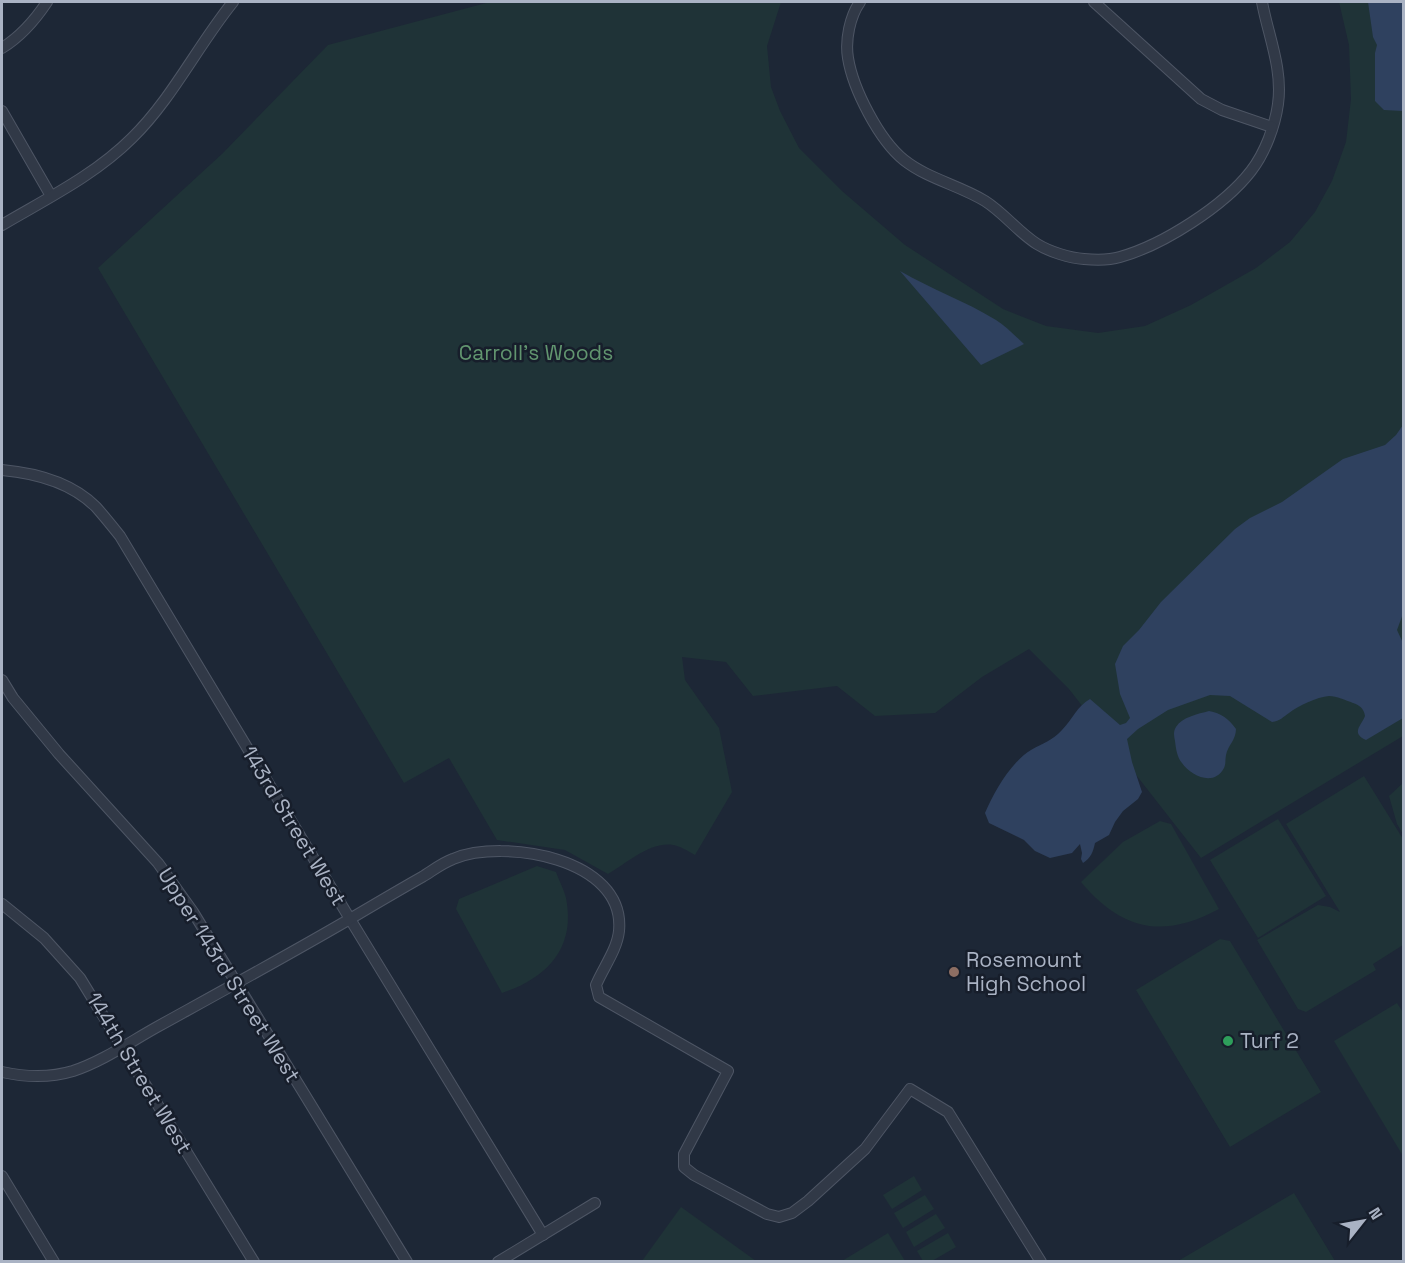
<svg xmlns="http://www.w3.org/2000/svg" width="1405" height="1263" font-family="'Space Grotesk',sans-serif">
<style>
.green{fill:#1f3337}
.water{fill:#2f415f}
.lines{fill:none;stroke-linecap:round;stroke-linejoin:round}
.minor-casing{stroke:#4e5665;stroke-width:12}
.minor{stroke:#313947;stroke-width:10}
.education-dot{fill:#8d6e63;stroke:#171e2b;stroke-width:2}
.leisure-dot{fill:#2e9e5b;stroke:#171e2b;stroke-width:2}
.labels{text-anchor:middle;stroke-width:5;stroke-linejoin:round;paint-order:stroke}
.park-label{font-size:21px;fill:#61956f;stroke:#171e2b}
.street-label{font-size:21px;fill:#aab3c4;stroke:#171e2b}
.poi-label{font-size:21px;fill:#aab3c4;stroke:#171e2b;text-anchor:start}
</style>
<rect width="100%" height="100%" fill="#1d2736"/>
<!-- green -->
<g class="green">
<path d="M490,2H781L767,46L771,87L780,111L799,148L842,191L905,245L1003,309L1046,326L1098,333L1145,326L1191,305L1256,268L1290,242L1315,212L1332,181L1346,142L1351,99L1349,45L1339,2H1403V736L1201,858L1069,689L1029,649L982,677L935,713L875,716L837,686L753,696L726,662L682,657L685,680L719,728L732,792L695,855C688,851 680,846 673,845C650,841 626,864 608,874L565,850L497,840L449,758L404,783L98,268L223,153L328,45Z"/>
<path d="M1364,776L1403,839V945L1373,964L1376,970L1306,1012L1298,1009L1257,940L1318,905L1330,907L1340,912L1286,824Z"/>
<path d="M1403,783V834L1397,824L1389,796Z"/>
<path d="M1278,819L1326,896L1258,938L1210,860Z"/>
<path d="M1160,821L1171,824L1219,909C1163,939 1122,931 1081,882L1123,842Z"/>
<path d="M537,866L556,872C559,881 564,889 566,898C576,948 547,978 502,993L456,909L459,899Z"/>
<path d="M1220,939L1230,941L1321,1092L1230,1147L1136,990Z"/>
<path d="M1397,1003L1404,1014L1403,1156L1334,1041Z"/>
<path d="M914,1176L922,1190L892,1209L883,1195Z"/>
<path d="M1294,1193L1335,1261H1178Z"/>
<path d="M925,1195L934,1209L903,1228L894,1213Z"/>
<path d="M681,1207L756,1261H642Z"/>
<path d="M936,1214L945,1228L914,1247L906,1232Z"/>
<path d="M888,1233L905,1261H842Z"/>
<path d="M948,1233L956,1247L932,1261H923L917,1251Z"/>
</g>
<!-- water -->
<g class="water">
<path d="M1368,2H1403V111L1384,110L1375,101V53L1377,45L1373,37Z"/>
<path d="M900,271C931,289 965,301 996,320C1006,326 1015,336 1024,344L981,365Z"/>
<path d="M1403,425L1404,611L1397,630L1403,643V718L1366,740C1350,733 1362,725 1365,716C1364,708 1359,705 1353,703C1345,700 1337,696 1329,696C1317,697 1298,706 1289,713C1283,717 1280,721 1272,722L1230,696L1210,695L1168,710L1138,729L1127,739L1132,762L1142,792L1138,799L1123,811L1115,822L1109,835L1095,843C1093,852 1091,858 1083,863L1081,859L1082,853L1080,844L1072,853L1050,858L1035,851L1024,840L989,823L985,813C994,792 1011,762 1031,750C1043,743 1052,741 1062,730C1072,720 1077,706 1090,699L1120,725L1126,723L1130,718L1120,694L1115,664L1123,646L1139,630L1161,602L1235,529L1250,518L1282,502L1343,459L1385,445L1396,435Z"/>
<path d="M1209,711C1221,713 1229,719 1236,729C1236,740 1228,745 1226,755C1225,760 1226,764 1224,768C1214,787 1191,776 1182,763C1177,757 1176,749 1175,741C1174,736 1173,732 1176,727C1182,717 1198,714 1209,711Z"/>
</g>
<g class="lines">
<defs>
<g id="minor">
<path d="M860,2C850,16 845,40 848,58C853,89 879,140 904,160C928,179 959,185 985,201C1004,213 1018,232 1037,244C1050,252 1070,258 1084,259C1095,260 1110,260 1120,257C1163,245 1224,206 1251,171C1265,153 1275,126 1278,104C1283,69 1268,35 1262,2"/>
<path d="M1094,2L1201,99L1222,110L1272,127"/>
<path d="M2,48C20,37 35,20 47,2"/>
<path d="M2,111L51,196"/>
<path d="M2,225C46,199 95,175 132,138C172,99 198,45 233,2"/>
<path d="M2,470C35,473 71,482 96,507C104,516 112,526 120,536L350,919L543,1235"/>
<path d="M2,680L13,698L59,754L158,863L193,912L407,1262"/>
<path d="M2,904L44,938L80,978L254,1262"/>
<path d="M2,1072C25,1077 50,1078 73,1071C103,1061 130,1042 157,1027C224,990 290,954 355,916C377,903 399,890 422,877C432,871 442,863 453,859C503,838 626,858 619,931C617,950 603,968 596,985L599,997L728,1071L684,1154V1167L694,1175L767,1214L779,1217L792,1213L808,1201L865,1149L910,1089L948,1112L1041,1262"/>
<path d="M2,1176L54,1262"/>
<path d="M498,1262L595,1203"/>
</g>
</defs>
<!-- minor casing -->
<use href="#minor" class="minor-casing"/>
<!-- minor -->
<use href="#minor" class="minor"/>
</g>
<!-- markers -->
<circle class="education-dot" cx="954" cy="972" r="6"/>
<circle class="leisure-dot" cx="1228" cy="1041" r="6"/>
<g class="labels">
<!-- park labels -->
<g class="park-label">
<text x="536" y="360">Carroll's Woods</text>
</g>
<!-- street labels -->
<g class="street-label">
<text transform="translate(294 826) rotate(59)" y="7">143rd Street West</text>
<text transform="translate(229 975) rotate(58)" y="7">Upper 143rd Street West</text>
<text transform="translate(139 1073) rotate(59)" y="7">144th Street West</text>
</g>
<!-- poi labels -->
<g class="poi-label">
<text x="966" y="967">Rosemount<tspan x="966" dy="24">High School</tspan></text>
<text x="1240" y="1048">Turf 2</text>
</g>
</g>
<!-- border -->
<rect width="1405" height="1263" fill="none" stroke="#aab3c4" stroke-width="6"/>
<!-- north arrow -->
<g transform="translate(1363 1221) rotate(59)" stroke="#171e2b" stroke-width="4.5" paint-order="stroke">
<path d="M0-4.5L10 22L0 15L-10 22Z" fill="#aab3c4"/>
<text y="-9" font-size="16" font-weight="bold" text-anchor="middle" fill="#aab3c4">N</text>
</g>
</svg>
